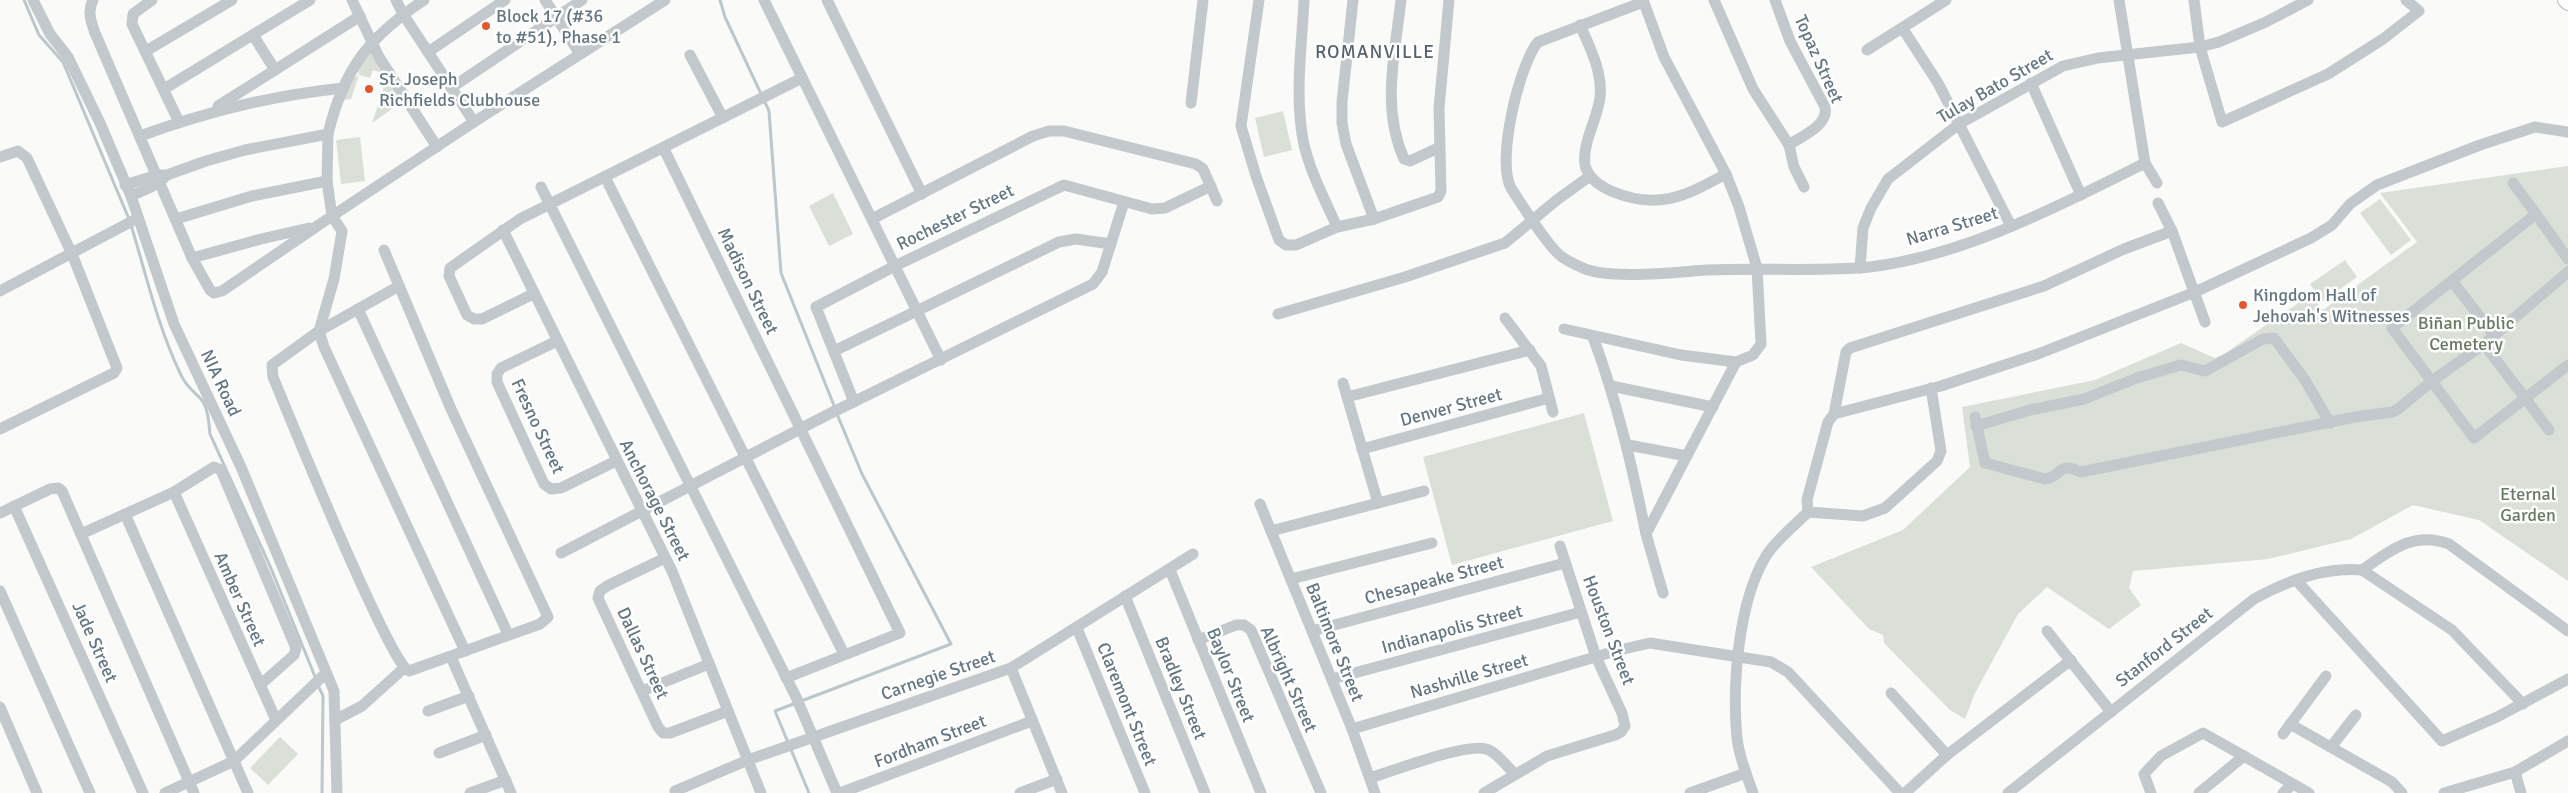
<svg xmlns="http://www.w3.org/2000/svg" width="2568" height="793" font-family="Signika,sans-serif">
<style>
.green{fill:#dadfd7}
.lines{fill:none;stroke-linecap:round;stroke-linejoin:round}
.stream{stroke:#bbc7cb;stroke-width:3}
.major-casing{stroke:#b5babe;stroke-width:16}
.minor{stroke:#c3c8cc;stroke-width:11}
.major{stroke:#fff;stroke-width:14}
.poi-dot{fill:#e4572e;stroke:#fff;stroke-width:2}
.labels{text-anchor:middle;stroke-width:5;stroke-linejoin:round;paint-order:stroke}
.poi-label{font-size:18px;fill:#657683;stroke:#fff;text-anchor:start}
.street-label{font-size:18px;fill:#657683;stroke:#fff}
.park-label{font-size:18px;fill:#687a64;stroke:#fff}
.neighbourhood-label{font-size:19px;letter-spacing:1px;fill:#57646e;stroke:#fff}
</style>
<rect width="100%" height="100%" fill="#fafaf8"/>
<!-- green -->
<g class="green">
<path d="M374,45L409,97L372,123L388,75L373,70L370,78L359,75L351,99L343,100L351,80L359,75L358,66Z"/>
<path d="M1283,111L1292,150L1264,157L1255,118Z"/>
<path d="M360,137L365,181L341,184L336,140Z"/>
<path d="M2568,166V581L2479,520L2413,505L2351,539L2268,559L2133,571L2129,588L2141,605L2109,629L2047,587L2018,614L1975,693L1965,719L1950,710L1884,643L1883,635L1869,629L1811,567L1903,530L1970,467L1962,407L2095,380L2181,343L2215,358L2224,354L2310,295L2323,310L2417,242L2380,193Z"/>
<path d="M833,193L853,234L829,246L809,206Z"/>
<path d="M2380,199L2411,240L2391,255L2360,213Z"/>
<path d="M2345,260L2357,277L2322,302L2310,284Z"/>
<path d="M1584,413L1613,521L1452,565L1423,457Z"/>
<path d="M280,737L298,754L268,785L250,768Z"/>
</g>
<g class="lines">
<!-- stream -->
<g class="stream">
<path d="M24,0L39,35L63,62L129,219"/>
<path d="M720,0L725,17L769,111L781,273L835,408"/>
<path d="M131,225C146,274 158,328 181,375C186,386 192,390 200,398C208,406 209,423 210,434L270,566L316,679"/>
<path d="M318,685L323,696L322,793"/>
<path d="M809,793L775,711L951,644L862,474L837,414"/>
</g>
<defs>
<path id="major" d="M2565,0L2568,3"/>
</defs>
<!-- major casing -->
<use href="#major" class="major-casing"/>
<!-- minor -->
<g class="minor">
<path d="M33,0L50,34L68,57L100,123L131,196L174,324L241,467L334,691L337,793"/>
<path d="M93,0C87,12 91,21 95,33L192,258L210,290L214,293L222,291L332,216L327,181L328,134L245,150L206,161L167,175H157L125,185"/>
<path d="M152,0L133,14L132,24L179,122"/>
<path d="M352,0L379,57L437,147"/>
<path d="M396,0L403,14L474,122"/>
<path d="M545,0L580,54"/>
<path d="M764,0L941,360"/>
<path d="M827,0L922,194"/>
<path d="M1259,0L1241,126L1256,176L1279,240L1286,245H1296L1337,227L1374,219L1438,197L1441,191L1439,108L1449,0"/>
<path d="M1304,0C1302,42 1296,85 1301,126C1304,161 1323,195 1337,227"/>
<path d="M1353,0L1342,102V123L1346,144L1374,219"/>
<path d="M1401,0C1395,54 1381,107 1404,159L1410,161L1438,148"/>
<path d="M1714,0L1753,89L1789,145L1794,167L1804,187"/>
<path d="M1775,0L1790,41L1825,107C1829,125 1802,136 1789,145"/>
<path d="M2119,0L2145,163L2157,183"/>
<path d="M2194,0L2200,47L2222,122L2328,74L2383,39L2419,11L2406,0"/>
<path d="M1643,2L1538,42C1519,65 1496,161 1511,188C1520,202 1549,248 1561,256C1567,261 1576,265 1583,268C1609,280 1677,272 1706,270C1757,268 1808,271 1859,268C1956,260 2059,206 2145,163"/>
<path d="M1580,25C1590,47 1603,73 1600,98C1597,120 1582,143 1585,165C1588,178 1600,186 1611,191C1658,211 1685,196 1726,174"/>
<path d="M1903,29L1938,83L2011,226"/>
<path d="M253,35L275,70"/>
<path d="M1867,50L1946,0"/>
<path d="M146,51L232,0"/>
<path d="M428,52L505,0"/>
<path d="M690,55L723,118"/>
<path d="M2031,83L2081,195"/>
<path d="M451,88L582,0"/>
<path d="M164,89L310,0"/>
<path d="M1191,103L1203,0"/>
<path d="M218,106L360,16"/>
<path d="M328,134C344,68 369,37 424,0"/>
<path d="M140,136C209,111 270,96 343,88"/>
<path d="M664,149L900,633L786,678"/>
<path d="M0,157L18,151L27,158L72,254L117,368L114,373L0,429"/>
<path d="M605,177L844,654"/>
<path d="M2513,183L2536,214L2392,328L2474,438L2568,365"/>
<path d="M541,187L796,697L837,793"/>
<path d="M131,196L151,187L164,178"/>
<path d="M2158,203L2172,231L2205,322"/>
<path d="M2536,214L2568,259"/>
<path d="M176,219L252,196L327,181"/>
<path d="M872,219L1033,136L1049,131H1064L1196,164L1203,169L1217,201"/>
<path d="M503,230L672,571L761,793"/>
<path d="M384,250L451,409L548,617L540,624L409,671C392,669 287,411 273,377L272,365L319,331L334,279L342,231L332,216L474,122L665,0"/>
<path d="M192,258L261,239L309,228"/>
<path d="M1860,268L1863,228L1871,208L1888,179L1959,124L2063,66L2098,58L2200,47L2219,42L2266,22L2308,0"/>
<path d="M2452,281L2494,335"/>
<path d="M399,286L319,331L324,347L465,651"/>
<path d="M0,291L138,218"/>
<path d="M533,294L482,319H474L467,315L449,276L450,268L520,219L802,78"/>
<path d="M358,309L508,634"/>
<path d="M1278,314L1405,277L1505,243L1558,199L1590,176"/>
<path d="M1505,318L1541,366L1553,412"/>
<path d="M1564,329L1681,355L1736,362L1753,355L1761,344L1757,268L1739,207L1726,174L1664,57L1643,0"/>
<path d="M1593,337C1617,401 1632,466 1646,534L1736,362"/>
<path d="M557,341L501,368L497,374V382L544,484L551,489L561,488L616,461"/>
<path d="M2484,344L2549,430"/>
<path d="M834,351L1059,242L1076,239L1111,244"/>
<path d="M1343,383L1378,503"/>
<path d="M1611,386L1713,407"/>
<path d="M1347,397L1530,350"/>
<path d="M854,402L816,307L895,266L1064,185L1152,209L1165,208L1211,186"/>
<path d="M1834,414L1941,386L2038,354L2195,292L2311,238L2332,225L2350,204L2377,185L2480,145L2535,127L2568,132"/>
<path d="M1975,417L1985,463L2045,479C2064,476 2056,461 2081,472L2355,417L2392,412L2398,409L2432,381L2484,344L2568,272"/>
<path d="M1976,426L2030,410L2084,399L2137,378L2181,365L2205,371L2263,339L2274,338L2305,380L2330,423"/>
<path d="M1628,445L1687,456"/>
<path d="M1362,449L1549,398"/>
<path d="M174,492L276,720"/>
<path d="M1260,504L1352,729L1375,793"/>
<path d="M14,506L143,793"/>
<path d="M1808,512L1863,516L1885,508L1937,461L1941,451L1931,388"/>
<path d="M0,513L50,489L58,488L62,491L194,793"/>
<path d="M125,514L248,793"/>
<path d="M1271,531L1424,491"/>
<path d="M81,534L174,492L214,467L221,470L296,648L294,655L260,685"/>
<path d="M1646,534L1663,593"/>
<path d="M561,553L827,415L1093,284L1102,272L1124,202"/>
<path d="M665,558L607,586L600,591L598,598L658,727L663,733H670L728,711"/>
<path d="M1170,570L1261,793"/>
<path d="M2362,570C2391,550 2413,531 2449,544L2568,631"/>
<path d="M2362,570L2452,630L2523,704"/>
<path d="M1291,579L1432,543"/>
<path d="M2296,580L2442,741L2497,717L2568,679"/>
<path d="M0,591L90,793"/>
<path d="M1125,596L1205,793"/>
<path d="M1077,628L1145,793"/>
<path d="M1312,631L1565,563"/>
<path d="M2047,631L2111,712"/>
<path d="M1198,640L1236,625H1244L1251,630L1321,793"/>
<path d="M451,657L511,793"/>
<path d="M1011,668L1062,793"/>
<path d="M1332,679L1581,612"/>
<path d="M642,691L709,664"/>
<path d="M1891,693L1947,755"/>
<path d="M0,707L37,793"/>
<path d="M428,711L469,696"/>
<path d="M335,720L362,706L403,669"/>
<path d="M2290,724L2392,782L2402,793"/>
<path d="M1352,729L1619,650L1650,643L1771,662L1788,672L1900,793"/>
<path d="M2283,734L2326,676"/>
<path d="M2331,747L2356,715"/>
<path d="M439,753L486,735"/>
<path d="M2515,772L2521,793"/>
<path d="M1370,778C1393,771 1465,743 1486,749C1497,752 1506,766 1515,774"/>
<path d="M675,791L748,760L1011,668L1193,554"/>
<path d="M165,793L234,761L326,673"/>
<path d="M470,793L506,780"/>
<path d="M840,793L1032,721"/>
<path d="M1020,793L1057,779"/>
<path d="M1484,793L1547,756L1615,735L1621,732L1625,726L1622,713L1596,657L1560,546"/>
<path d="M1690,793L1746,773"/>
<path d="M1753,793C1747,776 1739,757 1737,738C1732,686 1738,602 1766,556C1776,540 1794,526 1808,512L1807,500L1828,422L1834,414L1846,352L1850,348L2044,286L2124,249L2172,231"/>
<path d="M1905,793L1947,755L2071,660"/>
<path d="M2008,793L2254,599C2287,581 2323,567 2362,570"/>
<path d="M2151,793L2144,774L2161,756L2203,733L2309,793"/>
<path d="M2199,793L2244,756"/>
<path d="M2283,793L2293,784"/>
<path d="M2444,793L2515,772L2568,741"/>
</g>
<!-- major -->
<use href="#major" class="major"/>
</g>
<!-- markers -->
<g class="poi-dot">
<circle cx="486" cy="26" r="5"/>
<circle cx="369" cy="89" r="5"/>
<circle cx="2243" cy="305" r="5"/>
</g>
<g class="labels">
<!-- poi labels -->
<g class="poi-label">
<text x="496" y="22">Block 17 (#36<tspan x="496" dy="21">to #51), Phase 1</tspan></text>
<text x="379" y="85">St. Joseph<tspan x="379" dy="21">Richfields Clubhouse</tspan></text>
<text x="2253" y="301">Kingdom Hall of<tspan x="2253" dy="21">Jehovah's Witnesses</tspan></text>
</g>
<!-- street labels -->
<g class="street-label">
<text transform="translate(1819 59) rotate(66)" y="6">Topaz Street</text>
<text transform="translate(1995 86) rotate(-30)" y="6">Tulay Bato Street</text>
<text transform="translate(955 217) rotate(-26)" y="6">Rochester Street</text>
<text transform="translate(1952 226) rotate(-17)" y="6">Narra Street</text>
<text transform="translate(748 281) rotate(64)" y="6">Madison Street</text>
<text transform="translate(221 383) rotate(65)" y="6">NIA Road</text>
<text transform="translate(1451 407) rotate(-15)" y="6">Denver Street</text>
<text transform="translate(538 426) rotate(65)" y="6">Fresno Street</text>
<text transform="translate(655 500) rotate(63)" y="6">Anchorage Street</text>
<text transform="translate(1434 580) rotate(-15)" y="6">Chesapeake Street</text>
<text transform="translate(240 599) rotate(66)" y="6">Amber Street</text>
<text transform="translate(1452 629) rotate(-15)" y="6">Indianapolis Street</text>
<text transform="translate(1609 630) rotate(69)" y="6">Houston Street</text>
<text transform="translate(95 642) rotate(66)" y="6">Jade Street</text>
<text transform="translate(1335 642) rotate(68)" y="6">Baltimore Street</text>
<text transform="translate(2164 647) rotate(-38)" y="6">Stanford Street</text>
<text transform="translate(643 653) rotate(65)" y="6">Dallas Street</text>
<text transform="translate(938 675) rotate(-19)" y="6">Carnegie Street</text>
<text transform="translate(1231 675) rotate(68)" y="6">Baylor Street</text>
<text transform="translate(1469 676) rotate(-16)" y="6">Nashville Street</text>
<text transform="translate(1289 679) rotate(66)" y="6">Albright Street</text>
<text transform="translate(1181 688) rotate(68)" y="6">Bradley Street</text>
<text transform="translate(1127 704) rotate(68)" y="6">Claremont Street</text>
<text transform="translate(930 741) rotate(-21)" y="6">Fordham Street</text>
</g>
<!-- park labels -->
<g class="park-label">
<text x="2466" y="329">Biñan Public<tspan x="2466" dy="21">Cemetery</tspan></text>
<text x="2528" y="500">Eternal<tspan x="2528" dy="21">Garden</tspan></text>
</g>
<!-- neighbourhood labels -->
<g class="neighbourhood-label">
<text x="1375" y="58">ROMANVILLE</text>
</g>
</g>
</svg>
